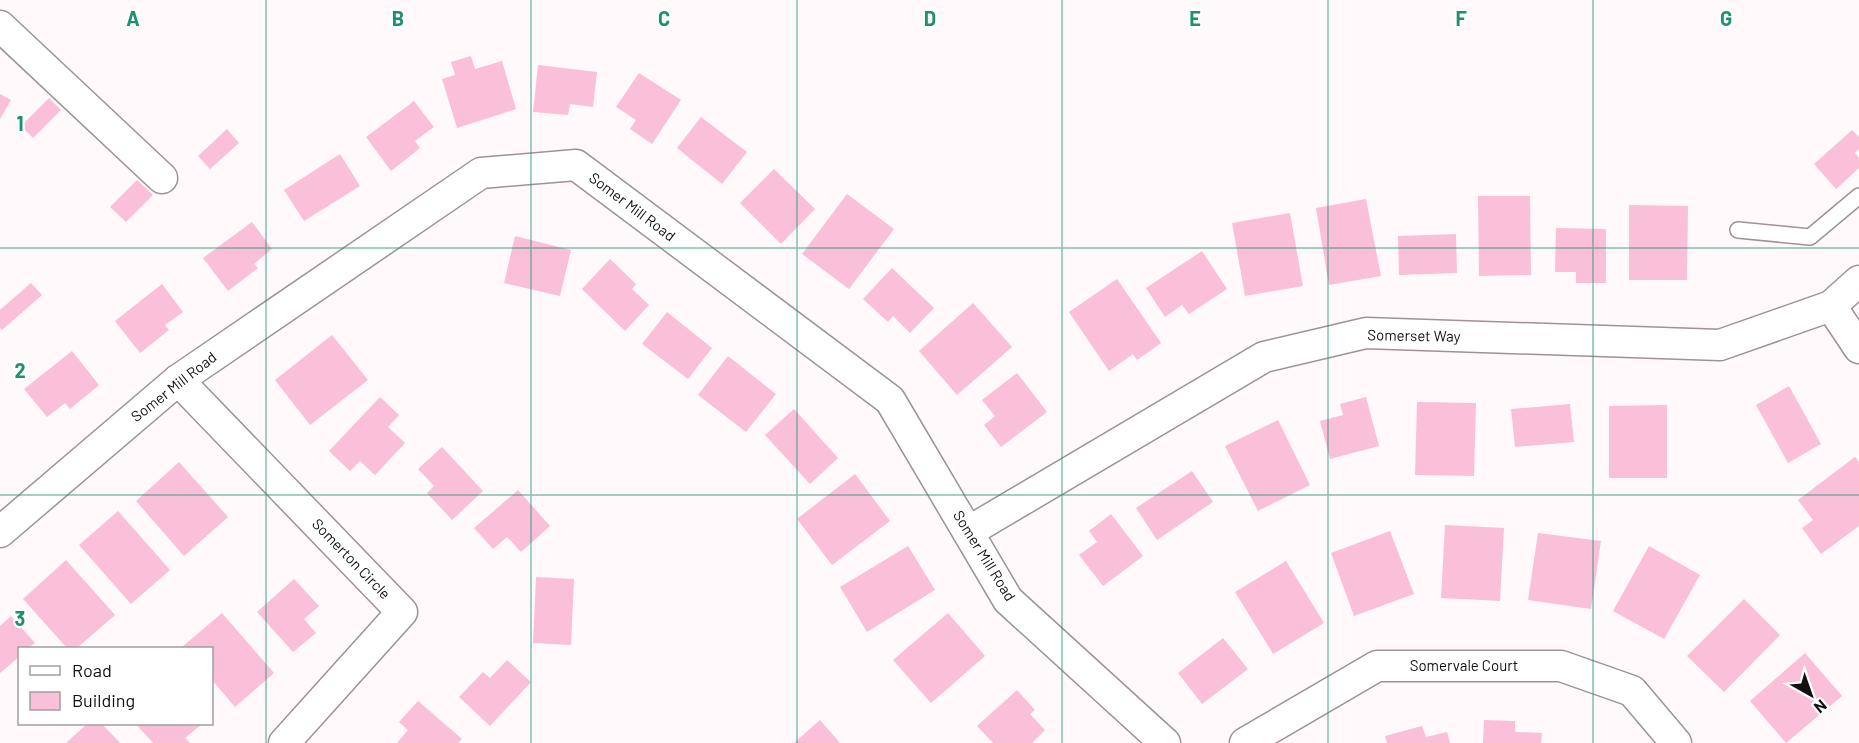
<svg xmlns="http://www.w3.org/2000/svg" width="1859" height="743" font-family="Barlow,sans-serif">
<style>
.building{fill:#fabfd9}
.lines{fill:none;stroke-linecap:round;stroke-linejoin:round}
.lane-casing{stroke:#9e9297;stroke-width:18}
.street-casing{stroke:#9e9297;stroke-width:33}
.lane{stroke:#fff;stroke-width:15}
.street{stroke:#fff;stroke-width:30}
.grid{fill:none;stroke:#1c9072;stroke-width:1.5;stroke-opacity:0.55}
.labels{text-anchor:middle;stroke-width:4.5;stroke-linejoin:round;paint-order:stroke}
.street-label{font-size:15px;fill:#141012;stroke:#fff}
.grid-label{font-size:20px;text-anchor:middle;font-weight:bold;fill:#1c9072;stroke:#fff;stroke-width:4.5;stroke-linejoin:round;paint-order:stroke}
</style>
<rect width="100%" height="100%" fill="#fff9fb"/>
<!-- building -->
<g class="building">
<path d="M471,56L475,69L502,61L516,109L457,128L442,79L455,75L451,62Z"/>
<path d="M538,65L597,72L593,107L570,104L568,115L533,112Z"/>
<path d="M639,73L681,100L652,144L630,129L636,120L616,107Z"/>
<path d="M0,94L11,100L0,119Z"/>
<path d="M49,98L61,110L33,138L21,126Z"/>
<path d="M414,101L434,127L415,141L420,148L391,171L366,137Z"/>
<path d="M701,117L747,152L722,184L677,148Z"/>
<path d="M227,129L239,143L210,169L198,156Z"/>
<path d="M1852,130L1859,137V149L1855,153L1859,158V168L1836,189L1814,164Z"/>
<path d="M340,154L360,186L304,221L284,190Z"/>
<path d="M774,169L815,209L781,244L740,203Z"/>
<path d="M137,180L153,195L126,222L110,207Z"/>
<path d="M847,194L894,229L849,289L802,254Z"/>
<path d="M1478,196H1530L1531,275L1479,276Z"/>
<path d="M1366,199L1381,276L1329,285L1316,208Z"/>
<path d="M1629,205L1688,206L1687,280H1629Z"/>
<path d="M1290,213L1303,286L1245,296L1232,223Z"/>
<path d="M252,222L272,249L254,264L258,268L228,291L203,258Z"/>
<path d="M1556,228L1606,229V283H1576V272H1555Z"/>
<path d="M1456,234L1457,273L1399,275L1398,236Z"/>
<path d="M515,236L571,250L560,296L504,283Z"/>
<path d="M1202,251L1227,289L1189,314L1182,305L1165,317L1146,288Z"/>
<path d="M610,259L636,284L632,289L649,305L625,331L582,289Z"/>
<path d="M892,268L934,308L910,333L893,316L888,322L863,299Z"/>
<path d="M1117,279L1161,343L1137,360L1133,354L1109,371L1069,312Z"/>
<path d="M31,283L42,295L2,330L0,328V310Z"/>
<path d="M162,284L183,312L165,325L169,330L140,353L115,321Z"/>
<path d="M973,303L1012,347L957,395L919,351Z"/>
<path d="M667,312L712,348L688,379L642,344Z"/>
<path d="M332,335L368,380L310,425L275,380Z"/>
<path d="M72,351L99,385L70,409L65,403L47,417L24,389Z"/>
<path d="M728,356L776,394L746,432L698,395Z"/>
<path d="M1017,373L1047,412L1001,447L984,425L995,416L982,400Z"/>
<path d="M1789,386L1821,444L1788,463L1756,405Z"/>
<path d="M380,397L399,415L388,427L405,443L375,475L360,461L350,471L329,451Z"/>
<path d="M1366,397L1379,446L1330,459L1320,421L1343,415L1340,404Z"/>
<path d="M1417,402L1476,403L1474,476L1415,475Z"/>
<path d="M1570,404L1574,442L1515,447L1511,409Z"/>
<path d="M1667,405V478H1609V406Z"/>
<path d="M794,409L838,458L810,484L765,435Z"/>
<path d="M1278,420L1310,485L1258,511L1225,446Z"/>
<path d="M442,447L483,491L452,520L427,493L434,486L418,469Z"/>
<path d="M1855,457L1859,462V526L1821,554L1802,528L1813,520L1798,500Z"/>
<path d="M179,462L228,517L184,556L136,501Z"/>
<path d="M1192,471L1213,502L1157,540L1136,508Z"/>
<path d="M855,474L890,521L832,565L797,519Z"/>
<path d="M518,490L550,526L521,552L507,537L493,549L474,528Z"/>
<path d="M118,511L170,570L131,604L79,545Z"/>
<path d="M1111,514L1143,556L1103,586L1079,555L1097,542L1089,531Z"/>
<path d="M1445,525L1504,528L1500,601L1441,598Z"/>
<path d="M1390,531L1414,594L1354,616L1331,553Z"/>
<path d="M1538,533L1601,541L1591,609L1528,600Z"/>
<path d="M908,546L935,590L867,632L840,587Z"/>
<path d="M1649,546L1700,575L1664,639L1613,611Z"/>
<path d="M66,560L115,615L77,648H67L23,599Z"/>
<path d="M1286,561L1324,623L1273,654L1235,592Z"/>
<path d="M536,577L574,579L571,645L533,643Z"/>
<path d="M294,579L319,606L304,619L316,633L293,652L257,612Z"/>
<path d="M1744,599L1780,635L1724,692L1687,656Z"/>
<path d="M222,613L274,673L235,707L212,680V648L182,647Z"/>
<path d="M948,613L985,656L931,703L893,660Z"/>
<path d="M11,616L35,643L28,648H20V656L0,673V626Z"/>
<path d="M1223,638L1248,669L1202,704L1178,673Z"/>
<path d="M1805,653L1842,696L1786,743L1750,701Z"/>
<path d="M507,660L531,682L490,726L459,697L483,672L490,678Z"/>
<path d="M1017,690L1035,710L1030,714L1045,730L1032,743H993L977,726Z"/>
<path d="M418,701L462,739L458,743H397L408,730L399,722Z"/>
<path d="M820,720L840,743H794Z"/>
<path d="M1484,720L1515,721V732L1542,733L1541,743H1483Z"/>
<path d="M87,724H102L120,743H66Z"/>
<path d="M136,724H202L185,738L190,743H153Z"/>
<path d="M1422,726L1426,737L1447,732L1450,743H1387L1385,736Z"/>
</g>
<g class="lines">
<defs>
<path id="lane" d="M1738,230L1810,237L1859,196"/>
<g id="street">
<path d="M0,26L162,178"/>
<path d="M1831,306L1859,348"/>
<path d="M178,380L402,612L284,743"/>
<path d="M0,532L178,380L481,173L576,165L890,400L1008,600L1165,743"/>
<path d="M968,532L1264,357L1366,333L1720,345L1831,306L1859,281"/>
<path d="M1245,743L1377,666H1561L1632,691L1676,743"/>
</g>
</defs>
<!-- lane casing -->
<use href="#lane" class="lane-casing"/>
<!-- street casing -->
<use href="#street" class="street-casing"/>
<!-- lane -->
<use href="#lane" class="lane"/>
<!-- street -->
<use href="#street" class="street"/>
</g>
<!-- grid -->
<path class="grid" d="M266,0V743M531,0V743M797,0V743M1062,0V743M1328,0V743M1593,0V743M0,248H1859M0,495H1859"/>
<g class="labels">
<!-- street labels -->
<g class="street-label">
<text transform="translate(632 207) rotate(37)" y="5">Somer Mill Road</text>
<text transform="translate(1414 336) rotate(1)" y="5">Somerset Way</text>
<text transform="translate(174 387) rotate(-38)" y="5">Somer Mill Road</text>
<text transform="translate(984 556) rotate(58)" y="5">Somer Mill Road</text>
<text transform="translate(351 559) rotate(46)" y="5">Somerton Circle</text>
<text x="1464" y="671">Somervale Court</text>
</g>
</g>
<g class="grid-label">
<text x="133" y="26">A</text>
<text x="398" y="26">B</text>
<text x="664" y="26">C</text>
<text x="930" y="26">D</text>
<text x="1195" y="26">E</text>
<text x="1461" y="26">F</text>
<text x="1726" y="26">G</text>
<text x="20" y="131">1</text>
<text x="20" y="378">2</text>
<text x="20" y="626">3</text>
</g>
<!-- legend -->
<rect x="18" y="647" width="195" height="78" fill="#ffffff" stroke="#a19fa0" stroke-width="1.5"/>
<rect x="30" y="666" width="30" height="9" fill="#ffffff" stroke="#a19fa0" stroke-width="1.5"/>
<text x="72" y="677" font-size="18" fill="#141012">Road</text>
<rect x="30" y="692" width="30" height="18" fill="#fabfd9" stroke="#a19fa0" stroke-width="1.5"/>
<text x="72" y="707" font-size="18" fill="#141012">Building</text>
<!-- north arrow -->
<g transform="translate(1811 695) rotate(140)" stroke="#ffffff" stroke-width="4.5" paint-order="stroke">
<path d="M0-4.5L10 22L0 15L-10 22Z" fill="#141012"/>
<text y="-9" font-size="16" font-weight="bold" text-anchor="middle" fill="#141012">N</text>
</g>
</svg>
